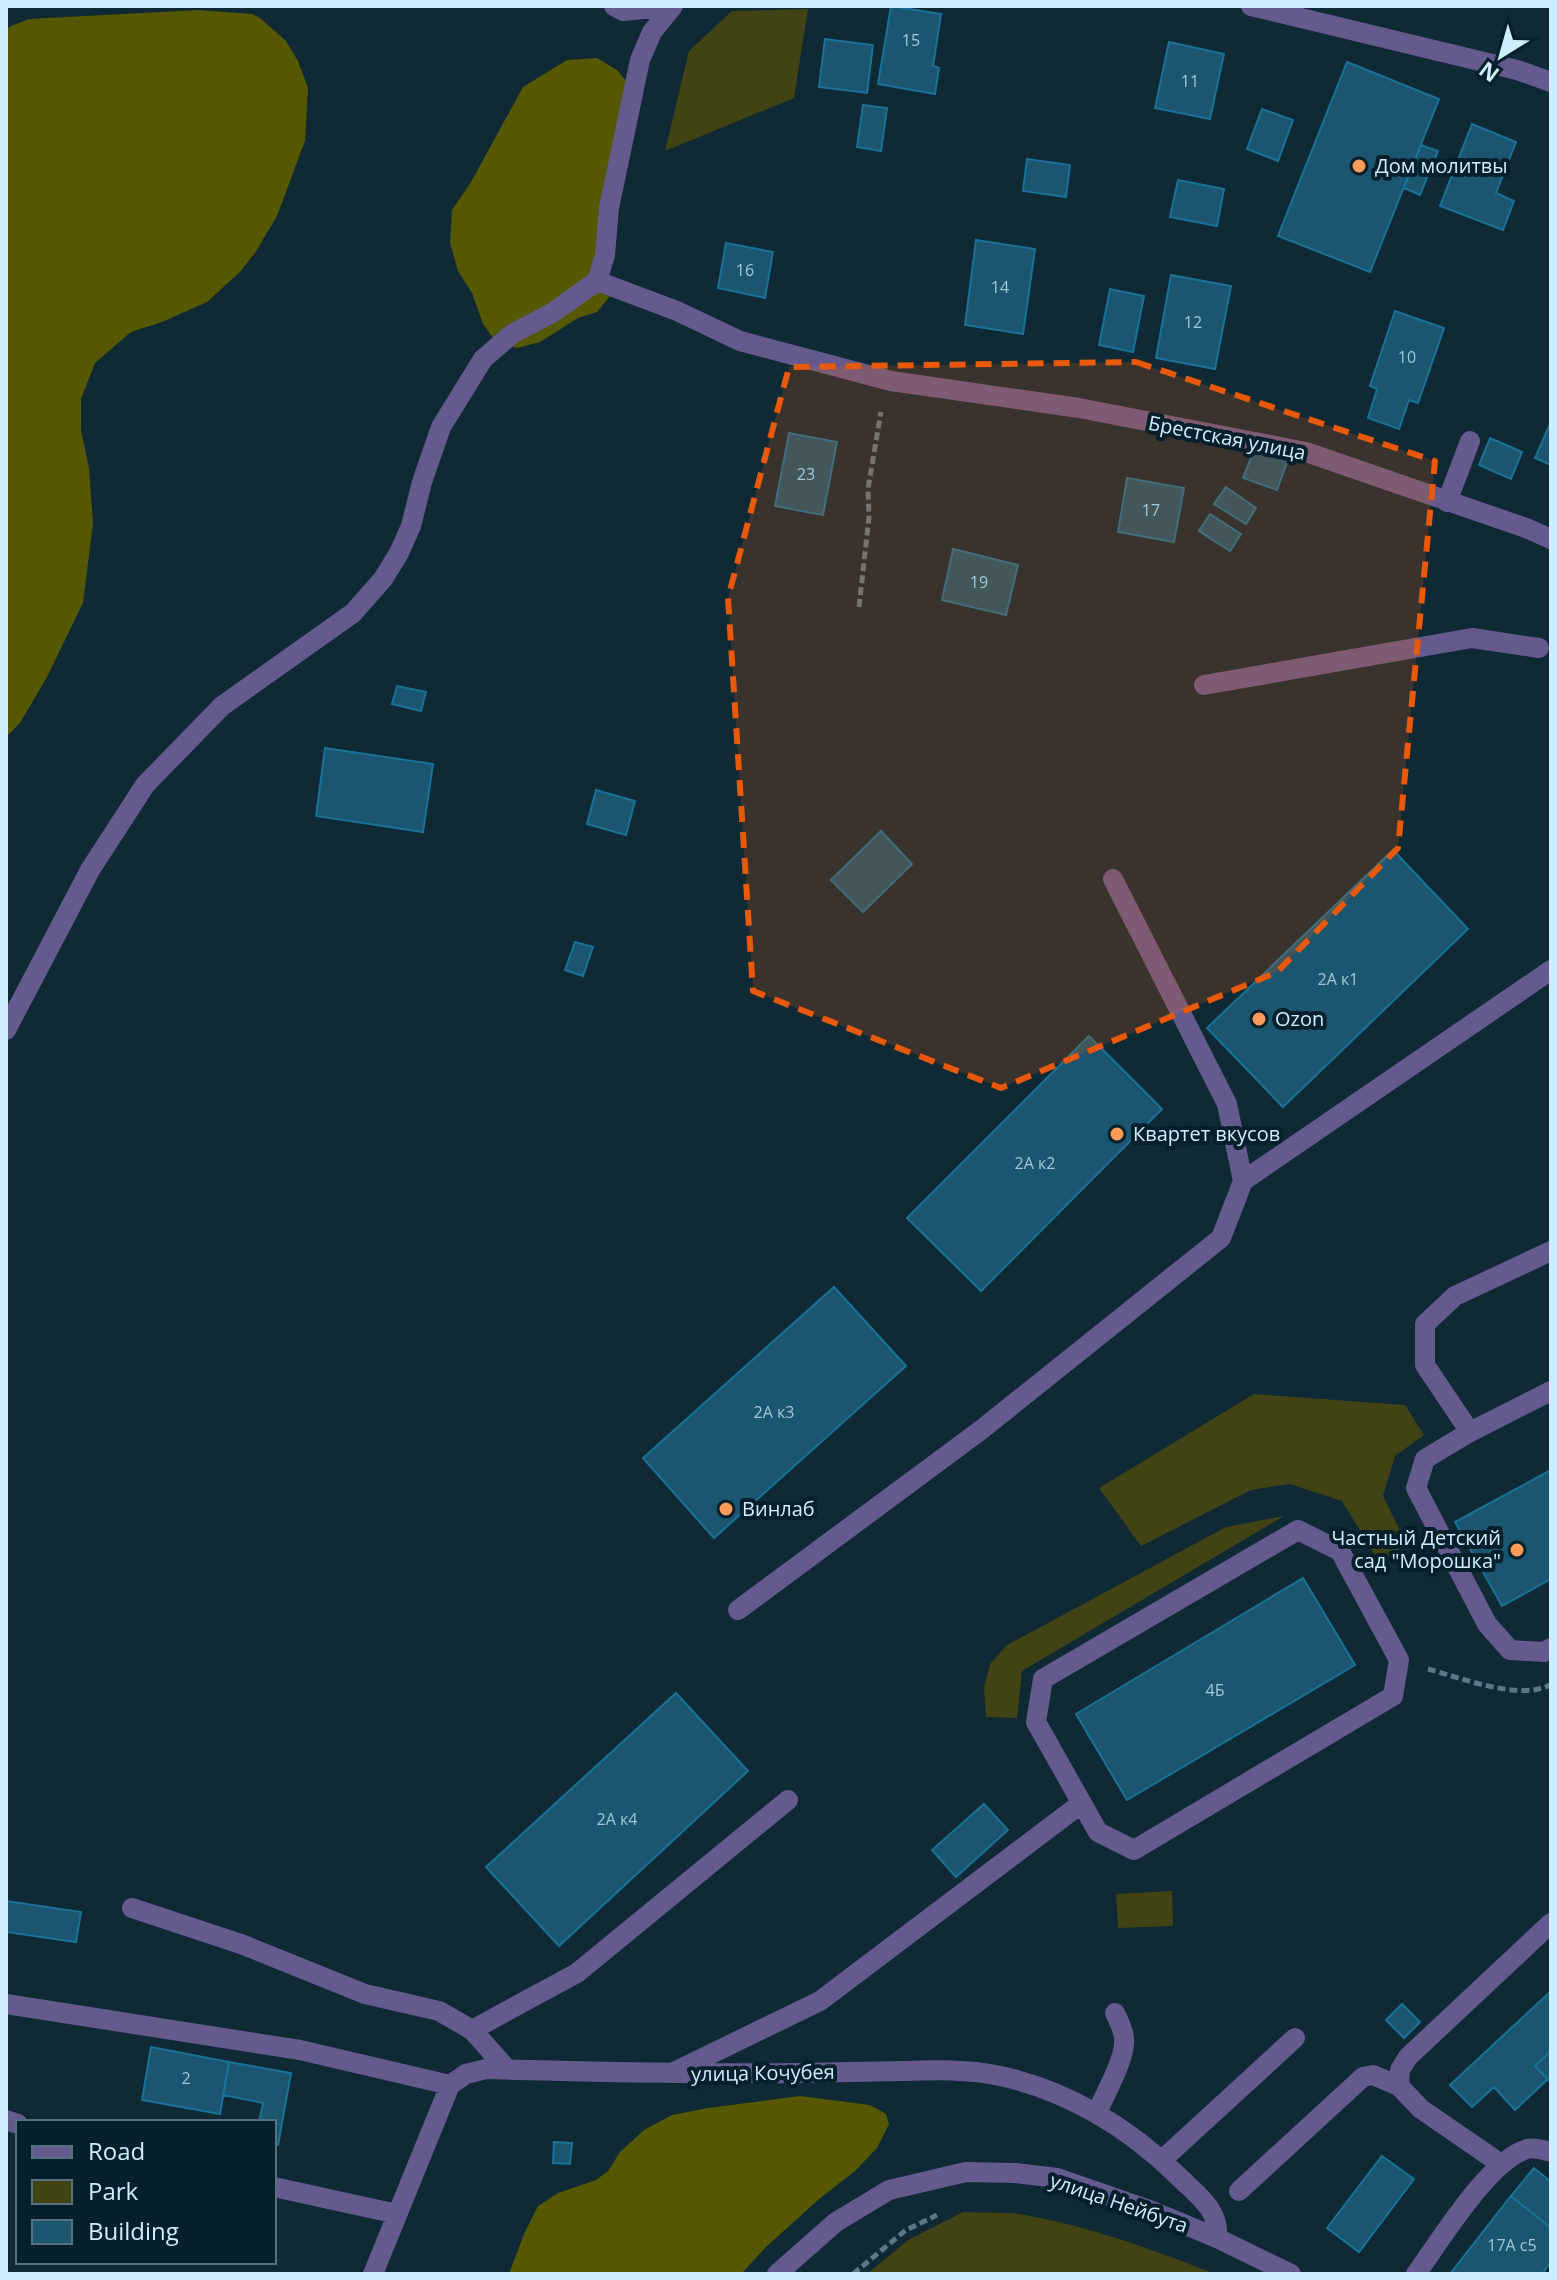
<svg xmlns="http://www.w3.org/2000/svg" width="1557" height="2280" viewBox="0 0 1557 2280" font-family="'Open Sans',sans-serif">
	<rect width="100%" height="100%" fill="#0f2935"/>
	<path fill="#414314" d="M808,9L794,98L665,151L689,51L732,11Z
		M1254,1394L1405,1405L1424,1435L1395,1456L1383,1496L1407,1545L1379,1562L1342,1501L1290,1484L1251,1490L1141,1546L1099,1488Z
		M1284,1516L1022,1671L1017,1718L986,1717L984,1688L990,1664L1007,1645L1226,1527Z
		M1172,1891L1173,1926L1118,1928L1116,1894Z
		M963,2212C981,2213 1001,2212 1019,2214C1086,2225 1152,2249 1215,2274H867L908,2240Z"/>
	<path fill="#555701" d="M198,10L252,14L260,18L286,41L298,61L308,88L305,141L277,216L255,253L240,272L207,302L162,322L131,332L95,363L81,399V430L89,468L93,523L83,603L47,677L20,723L6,737V30L11,26L29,19Z
		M597,58L617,70L627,82L603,230L610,296L597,312L578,318L540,342L517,348L496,342L483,324L472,293L458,271L450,243L452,210L471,182L523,87L567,60Z
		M800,2096L870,2105L886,2114L889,2124L877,2148L856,2170L818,2200L766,2247L741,2274H509L524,2234L538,2206L558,2193L596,2180L608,2171L620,2152L644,2130L672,2115L708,2108Z"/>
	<path fill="#1b556f" stroke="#197298" stroke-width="2" d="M891,6L941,14L933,66L939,68L935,94L878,84Z
		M825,39L873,45L867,93L819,87Z
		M1169,42L1224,54L1210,119L1155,108Z
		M1347,62L1439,99L1370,272L1278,236Z
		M863,105L887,108L881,151L857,147Z
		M1262,109L1293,120L1278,161L1247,149Z
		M1472,124L1516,142L1496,193L1514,201L1503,230L1440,206Z
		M1421,145L1438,151L1420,195L1404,188Z
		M1027,159L1070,165L1066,197L1023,191Z
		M1178,180L1224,189L1217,226L1170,217Z
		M976,240L1035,249L1023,334L965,325Z
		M726,243L773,252L765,298L718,288Z
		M1171,275L1231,286L1215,369L1156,358Z
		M1110,289L1144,296L1133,352L1099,345Z
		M1395,311L1444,328L1418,403L1409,400L1399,429L1368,418L1377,389L1370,386Z
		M1551,422V465L1535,458Z
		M789,433L837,442L823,515L775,506Z
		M1490,438L1522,452L1511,479L1479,465Z
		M1256,445L1289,457L1277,490L1243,478Z
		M1127,478L1184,488L1174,542L1118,532Z
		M1226,487L1256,508L1246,524L1214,504Z
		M1210,514L1241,534L1230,551L1199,531Z
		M953,549L1018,565L1006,615L942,600Z
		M397,686L426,692L421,711L392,704Z
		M325,748L433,764L423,832L316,816Z
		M596,790L635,801L626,835L587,824Z
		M881,831L912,864L863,912L831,880Z
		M1393,850L1468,929L1283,1107L1207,1028Z
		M575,942L593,947L583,976L565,970Z
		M1089,1036L1162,1109L981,1291L907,1218Z
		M834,1287L906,1366L714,1538L643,1458Z
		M1551,1470V1579L1502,1606L1455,1522Z
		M1303,1578L1355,1665L1127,1800L1076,1714Z
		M676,1693L748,1771L559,1946L486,1867Z
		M984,1804L1008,1830L956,1877L932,1850Z
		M6,1901L81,1912L76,1942L6,1932Z
		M1551,1991V2051L1535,2066L1548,2079L1515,2110L1494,2087L1472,2107L1450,2085Z
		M1402,2004L1420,2022L1404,2038L1386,2020Z
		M151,2047L229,2062L220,2114L142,2100Z
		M1551,2051V2083L1535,2066Z
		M229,2062L291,2073L278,2145L274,2144V2122H259L263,2103L223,2095Z
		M554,2142L572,2143L570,2164L553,2163Z
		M1382,2156L1414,2179L1359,2252L1327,2228Z
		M1534,2168L1551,2182V2228L1511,2196Z
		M1511,2196L1551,2228V2262L1542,2274H1450Z"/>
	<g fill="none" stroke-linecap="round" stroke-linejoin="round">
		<path stroke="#5c7886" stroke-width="5" stroke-dasharray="8 4" stroke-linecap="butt" d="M859,607L869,517L868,489L881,412
			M1428,1669C1461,1678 1520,1701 1550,1685
			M853,2274L906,2230L937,2215"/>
		<path stroke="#645a8e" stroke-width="20" d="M614,6L623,11L673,6
			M673,6L652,32L640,60L609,208L605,255L597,281L677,311L740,341L891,381L1079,408L1306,452L1526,528L1551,539
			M1251,6L1517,70L1551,82
			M1447,502L1470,441
			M1204,685L1472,638L1539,648
			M6,1030L90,870L145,785L222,706L353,613L383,579L399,553L411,526L422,482L441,427L483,359L512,334L552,313L597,281
			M1243,1181L1551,970
			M1551,1391L1470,1432L1425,1459L1416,1488L1487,1624L1510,1650L1544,1652L1551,1648
			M1470,1432L1425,1365V1324L1455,1296L1551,1251
			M1298,1530L1340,1551L1399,1660L1393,1696L1134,1850L1098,1832L1036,1722L1043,1679Z
			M738,1610L981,1430L1221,1238L1243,1181L1227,1104L1113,879
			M132,1908L241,1944L365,1994L439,2011L472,2030L507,2069
			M6,2004L300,2050L450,2085
			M472,2030L577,1973L788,1800
			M676,2071L820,2001L1082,1803
			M1097,2113C1105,2093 1126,2059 1124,2038C1123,2029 1119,2021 1115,2013
			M6,2120L18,2124
			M1162,2160L1295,2038
			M1501,2164L1421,2109L1399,2086L1400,2070L1408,2057L1551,1923
			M274,2187L397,2214
			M1239,2191L1363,2077L1373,2075L1399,2086
			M373,2274L450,2085L466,2074L486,2069C589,2072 692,2074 795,2073C831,2072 867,2072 904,2071C935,2070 969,2069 1000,2076C1067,2090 1129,2128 1177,2175C1196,2194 1220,2209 1217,2238
			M777,2274L836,2222L889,2190L966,2172L1015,2173L1057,2178L1152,2211L1217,2238L1291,2274
			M1416,2274C1440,2241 1489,2160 1527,2149C1533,2147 1544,2150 1551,2152"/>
	</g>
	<path fill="#e8590c" fill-opacity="0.2" stroke="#e8590c" stroke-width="6" stroke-dasharray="16 10" stroke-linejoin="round" d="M1136,362L1435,461L1398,848L1277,972L1001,1088L753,991L728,598L789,367Z"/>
	<g fill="#ff9b5a" stroke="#051f2b" stroke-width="3">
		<circle cx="1359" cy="166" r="8"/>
		<circle cx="1259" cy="1019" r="8"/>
		<circle cx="1117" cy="1134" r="8"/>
		<circle cx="726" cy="1509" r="8"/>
		<circle cx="1517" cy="1550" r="8"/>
	</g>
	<g text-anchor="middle" stroke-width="8" stroke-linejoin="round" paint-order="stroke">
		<g font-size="16" fill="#a1c7da">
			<text x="911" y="46">15</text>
			<text x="1190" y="87">11</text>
			<text x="745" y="276">16</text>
			<text x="1000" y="293">14</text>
			<text x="1193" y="328">12</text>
			<text x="1407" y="363">10</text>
			<text x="806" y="480">23</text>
			<text x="1151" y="516">17</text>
			<text x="979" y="588">19</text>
			<text x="1338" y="985">2А к1</text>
			<text x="1035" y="1169">2А к2</text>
			<text x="774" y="1418">2А к3</text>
			<text x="1215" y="1696">4Б</text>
			<text x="617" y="1825">2А к4</text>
			<text x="186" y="2084">2</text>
			<text x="1512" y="2251">17А с5</text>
		</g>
		<g font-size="20" fill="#ceedfe" stroke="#051f2b" text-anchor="start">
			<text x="1375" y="173">Дом молитвы</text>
			<text x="1275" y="1026">Ozon</text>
			<text x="1133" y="1141">Квартет вкусов</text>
			<text x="742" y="1516">Винлаб</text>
			<text x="1501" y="1545" text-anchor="end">Частный Детский<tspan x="1501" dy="23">сад "Морошка"</tspan></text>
		</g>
		<g font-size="20" fill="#ceedfe" stroke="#051f2b">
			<text transform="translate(1227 438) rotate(11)" y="7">Брестская улица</text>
			<text transform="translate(763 2073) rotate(-1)" y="7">улица Кочубея</text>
			<text transform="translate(1119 2203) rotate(19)" y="7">улица Нейбута</text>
		</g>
	</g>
	<rect width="1557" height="2280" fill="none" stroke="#ceedfe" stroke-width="16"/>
	<rect x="16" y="2120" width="260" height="144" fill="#051f2b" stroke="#55717f" stroke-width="2"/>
	<rect x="32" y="2146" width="40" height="12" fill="#645a8e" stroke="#55717f" stroke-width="2"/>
	<text x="88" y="2160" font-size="24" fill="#ceedfe">Road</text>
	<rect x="32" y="2180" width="40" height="24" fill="#414314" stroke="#55717f" stroke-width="2"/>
	<text x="88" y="2200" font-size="24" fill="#ceedfe">Park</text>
	<rect x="32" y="2220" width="40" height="24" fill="#1b556f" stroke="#55717f" stroke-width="2"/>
	<text x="88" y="2240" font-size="24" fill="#ceedfe">Building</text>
	<g transform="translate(1501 56) rotate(217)" stroke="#051f2b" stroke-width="6" paint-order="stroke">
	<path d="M0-6L14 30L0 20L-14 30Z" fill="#ceedfe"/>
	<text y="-12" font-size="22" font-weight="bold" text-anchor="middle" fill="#ceedfe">N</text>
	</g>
</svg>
